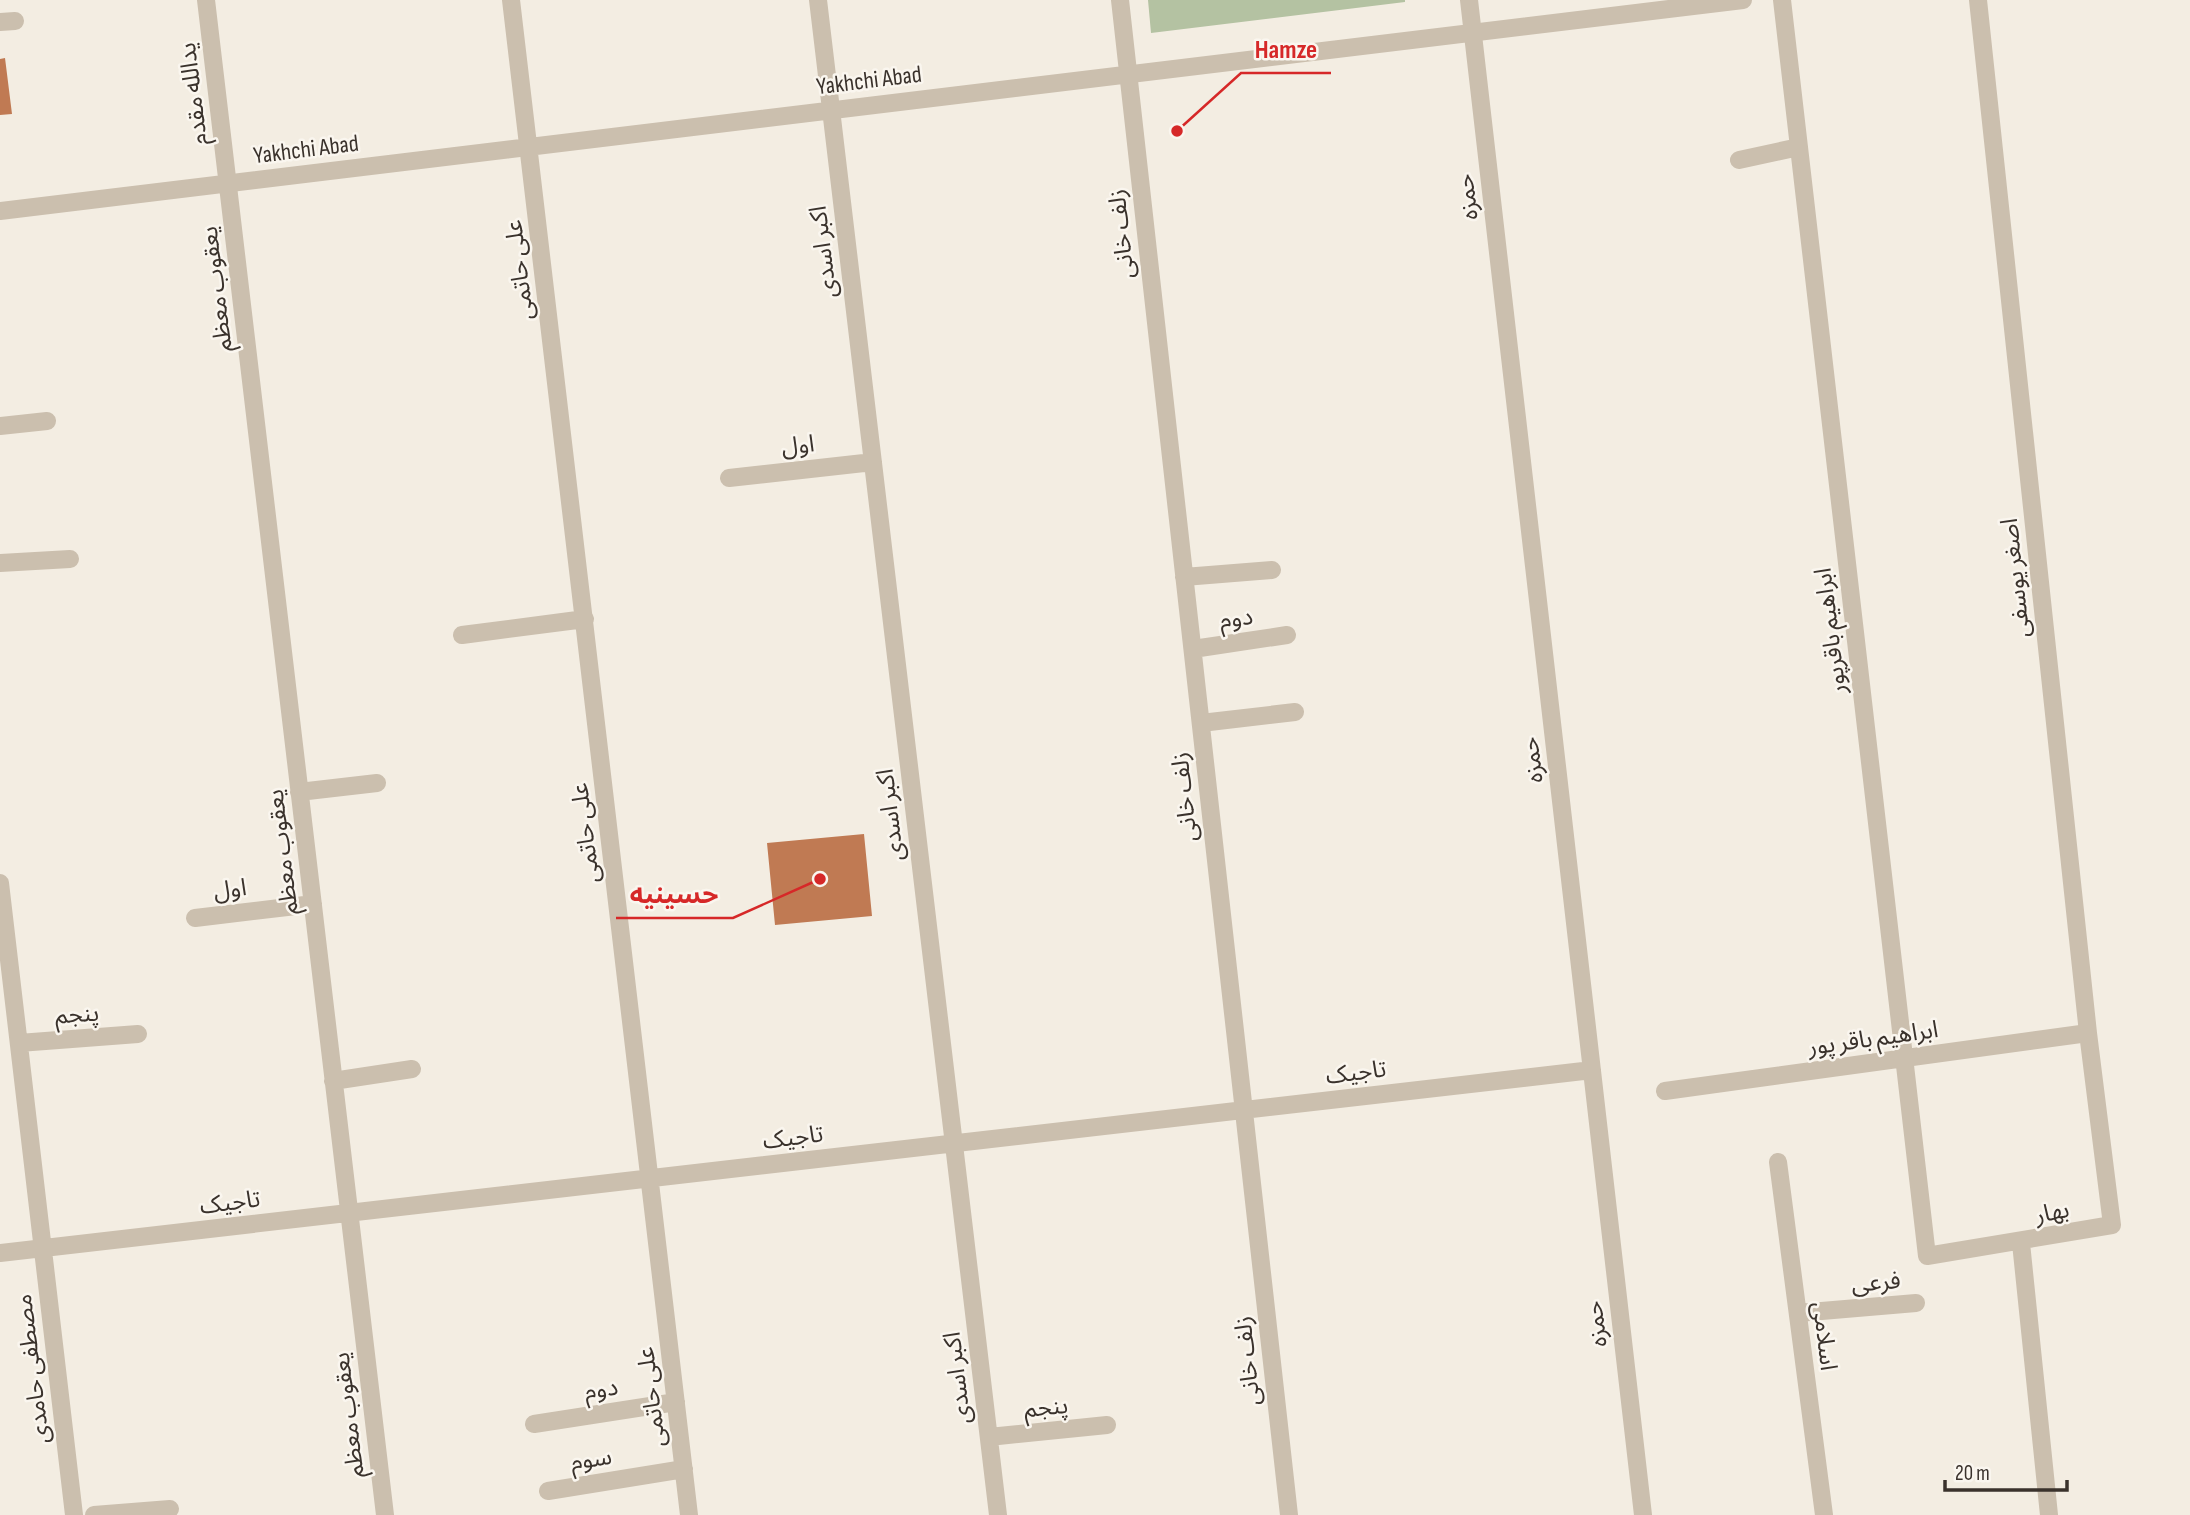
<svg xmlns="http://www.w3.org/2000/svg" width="2190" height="1515" viewBox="0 0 2190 1515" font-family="'Sofia Sans Condensed','Noto Sans Arabic',sans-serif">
	<rect width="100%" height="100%" fill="#f3ede2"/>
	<path fill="#b4c2a2" d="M1148,0H1405V2L1151,33Z"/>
	<path fill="#c07a53" d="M5,58L12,114L0,115V59Z
		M864,834L872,916L775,925L767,843Z"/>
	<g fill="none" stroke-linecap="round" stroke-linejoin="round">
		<path stroke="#cbbfae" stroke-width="18" d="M206,0L385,1515
			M511,0L689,1515
			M818,0L998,1515
			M1120,0L1289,1515
			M1469,0L1643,1515
			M1782,0L1927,1256L2112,1225L2088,1033L1978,0
			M0,22L15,21
			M1739,160L1799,147
			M0,211L1743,0
			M0,426L47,421
			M729,478L873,462
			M0,563L70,559
			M1184,577L1272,570
			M462,635L585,619
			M1193,649L1287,635
			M1201,723L1295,712
			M299,792L377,783
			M0,883L74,1515
			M195,918L313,904
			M19,1043L138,1034
			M333,1081L412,1069
			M1665,1091L2088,1033
			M1778,1162L1824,1515
			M2021,1243L2049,1515
			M0,1253L1592,1070
			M1798,1313L1916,1303
			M534,1424L676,1402
			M989,1437L1107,1425
			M548,1491L684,1469
			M94,1515L170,1509"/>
	</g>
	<g text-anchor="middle" stroke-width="5" stroke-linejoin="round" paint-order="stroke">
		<g font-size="24" fill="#3a322c" stroke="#faf6ef">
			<text transform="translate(869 80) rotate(-7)" y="8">Yakhchi Abad</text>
			<text transform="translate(193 94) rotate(-97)" y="8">یدالله مقدم</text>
			<text transform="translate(306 149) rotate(-7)" y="8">Yakhchi Abad</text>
			<text transform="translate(1467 197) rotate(-97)" y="8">حمزه</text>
			<text transform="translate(1121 234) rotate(-96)" y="8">زلف خانی</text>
			<text transform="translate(823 252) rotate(-97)" y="8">اکبر اسدی</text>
			<text transform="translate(519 270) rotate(-97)" y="8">علی حاتمی</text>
			<text transform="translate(216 289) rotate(-97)" y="8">یعقوب معظم</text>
			<text transform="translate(798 445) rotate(-6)" y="8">اول</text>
			<text transform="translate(2015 578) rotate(-96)" y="8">اصغر یوسفی</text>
			<text transform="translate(1236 618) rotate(-8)" y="8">دوم</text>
			<text transform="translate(1830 631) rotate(-97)" y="8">ابراهیم باقرپور</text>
			<text transform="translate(1532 760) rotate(-97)" y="8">حمزه</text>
			<text transform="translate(1184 797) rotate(-96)" y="8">زلف خانی</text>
			<text transform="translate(890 815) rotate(-97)" y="8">اکبر اسدی</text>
			<text transform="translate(585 833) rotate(-97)" y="8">علی حاتمی</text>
			<text transform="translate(282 852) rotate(-97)" y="8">یعقوب معظم</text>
			<text transform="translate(230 889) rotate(-7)" y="8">اول</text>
			<text transform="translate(77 1014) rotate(-4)" y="8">پنجم</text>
			<text transform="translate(1873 1038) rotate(-8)" y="8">ابراهیم باقر پور</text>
			<text transform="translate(1356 1072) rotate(-7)" y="8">تاجیک</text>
			<text transform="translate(793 1137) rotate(-7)" y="8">تاجیک</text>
			<text transform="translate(230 1202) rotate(-7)" y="8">تاجیک</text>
			<text transform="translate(2052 1212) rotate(-11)" y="8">بهار</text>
			<text transform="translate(1876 1282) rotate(-5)" y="8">فرعی</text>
			<text transform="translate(1596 1324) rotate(-97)" y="8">حمزه</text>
			<text transform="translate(1825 1336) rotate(83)" y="8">اسلامی</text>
			<text transform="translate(1247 1361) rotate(-96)" y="8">زلف خانی</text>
			<text transform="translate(32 1369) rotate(-97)" y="8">مصطفی حامدی</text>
			<text transform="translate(957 1378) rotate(-97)" y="8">اکبر اسدی</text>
			<text transform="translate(601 1389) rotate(-9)" y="8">دوم</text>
			<text transform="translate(651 1397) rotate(-97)" y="8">علی حاتمی</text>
			<text transform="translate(1046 1407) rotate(-6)" y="8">پنجم</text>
			<text transform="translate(348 1415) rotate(-97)" y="8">یعقوب معظم</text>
			<text transform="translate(591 1459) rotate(-9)" y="8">سوم</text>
		</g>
	</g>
	<path fill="none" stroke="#d62828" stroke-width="2.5" d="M1177 131L1241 73H1331M820 879L733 918H616"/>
	<g fill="#d62828" stroke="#faf6ef" stroke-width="2.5">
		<circle cx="1177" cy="131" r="7"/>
		<circle cx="820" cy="879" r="7"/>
	</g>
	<g font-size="26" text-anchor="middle" font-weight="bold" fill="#d62828" stroke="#faf6ef" stroke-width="5" stroke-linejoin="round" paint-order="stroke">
		<text x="1286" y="58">Hamze</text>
		<text x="674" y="903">حسینیه</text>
	</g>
	<path d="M1945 1480v10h122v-10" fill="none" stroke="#3a322c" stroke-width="3.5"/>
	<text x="1955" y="1480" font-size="21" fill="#3a322c" stroke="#faf6ef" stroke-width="5" paint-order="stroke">20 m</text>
</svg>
